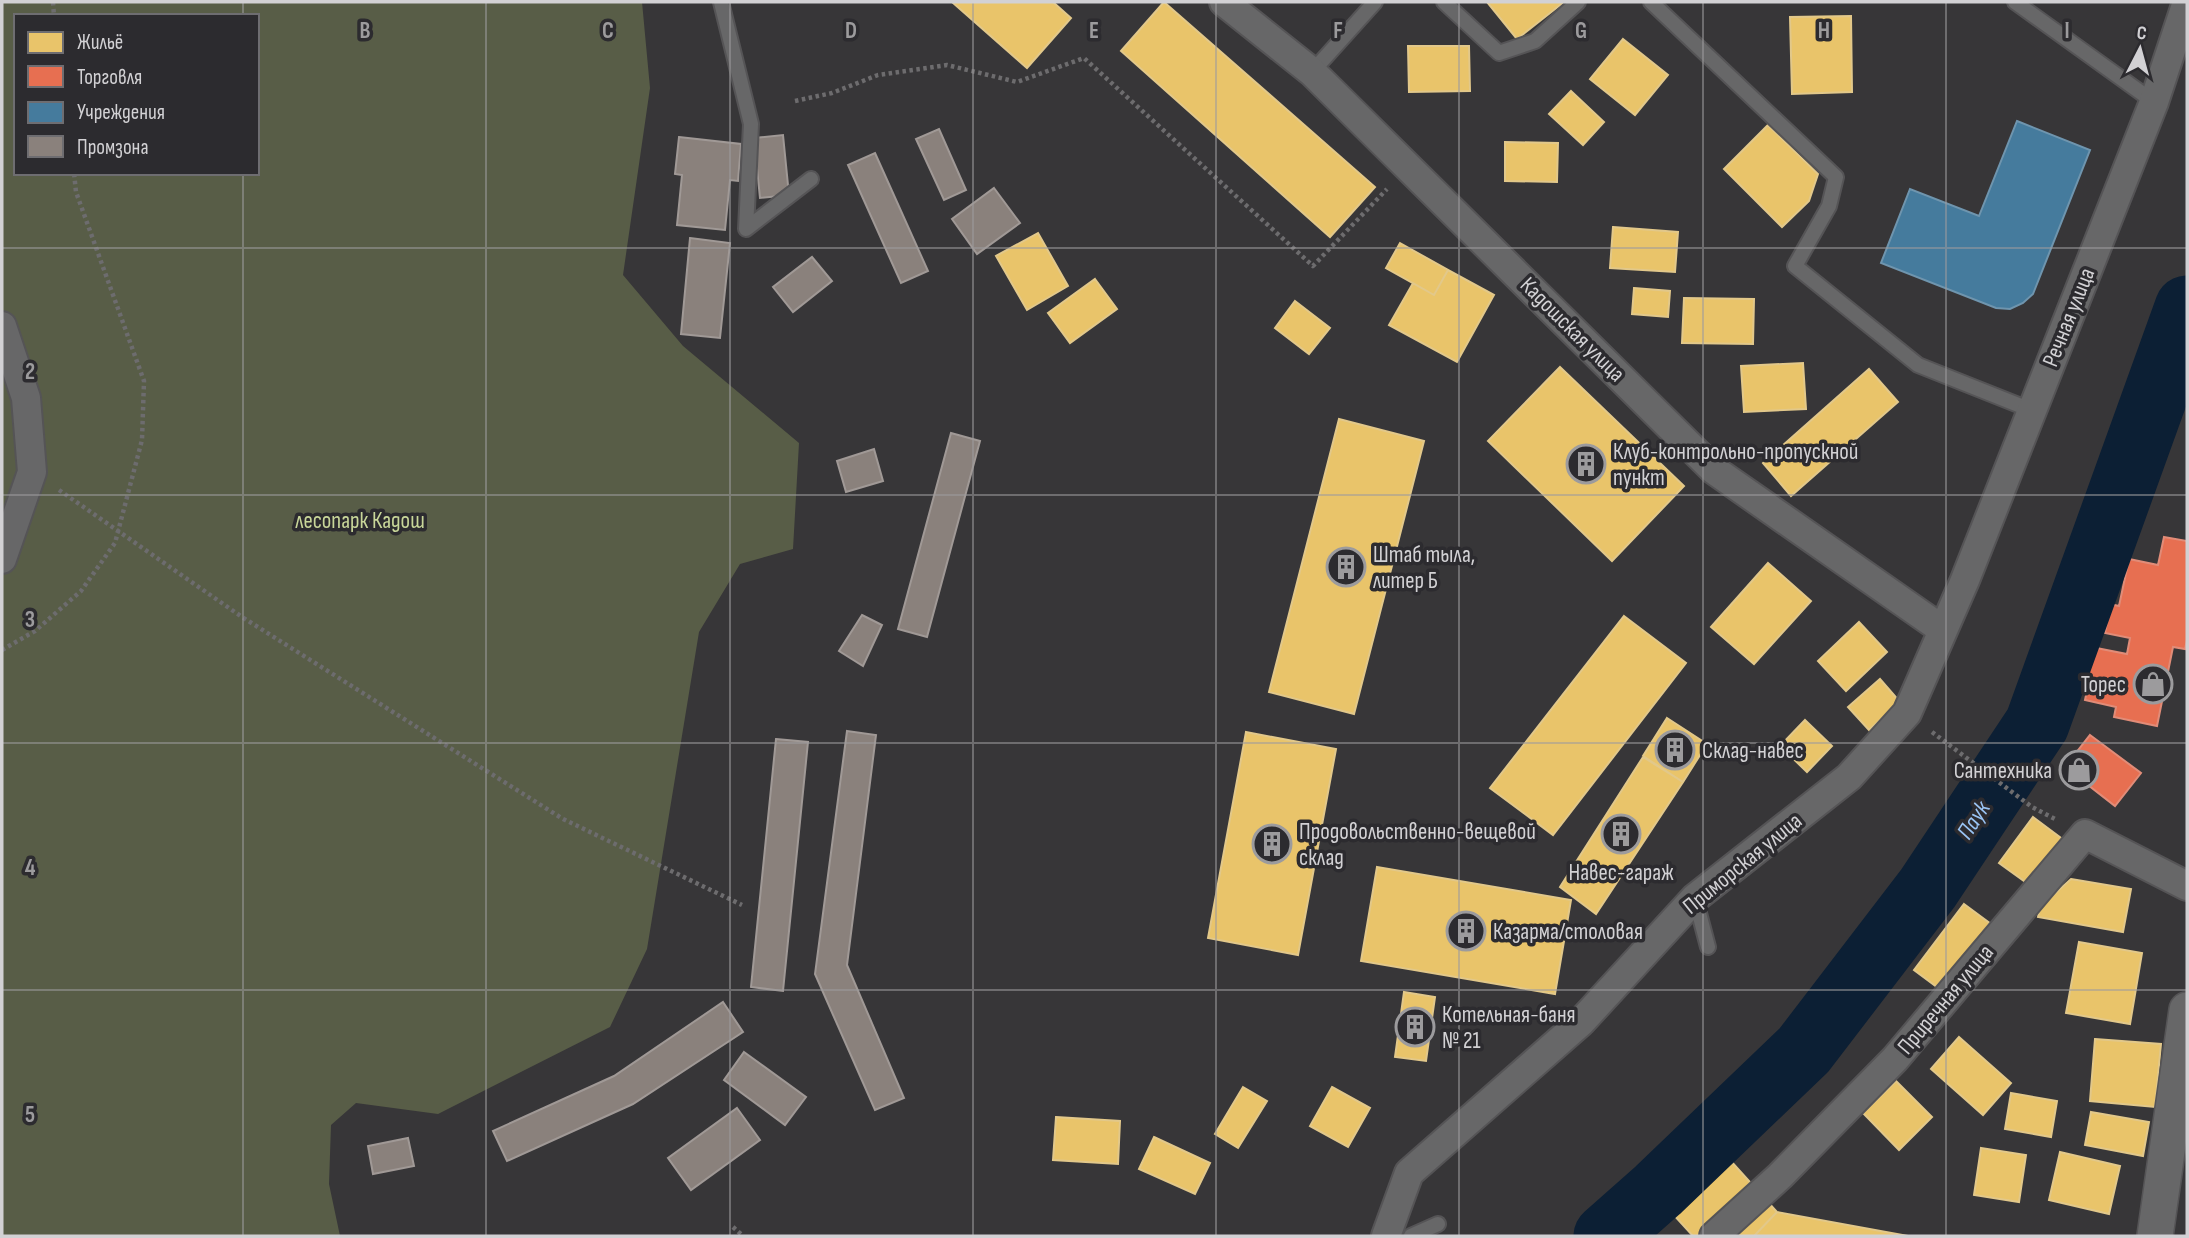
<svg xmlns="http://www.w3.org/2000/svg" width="2189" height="1238" viewBox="0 0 2189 1238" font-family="'Sofia Sans Condensed',sans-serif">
	<rect width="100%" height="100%" fill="#373638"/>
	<path fill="#585d47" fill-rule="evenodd" d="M2,2H642L650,88L623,275L683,346L799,443L793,549L740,564L699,632L647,949L610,1027L438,1114L356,1103L331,1125L329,1184L340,1236H2ZM16,16H257V173H16Z"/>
	<path fill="#e9c46a" stroke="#e2c88a" stroke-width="2" d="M952,2H1053L1071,18L1027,68Z
		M1164,2L1375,187L1330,237L1121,51Z
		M1487,2H1564L1517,39Z
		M1851,16L1852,92L1792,94L1790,17Z
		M1623,39L1668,75L1635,115L1590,79Z
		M1408,46H1469L1470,91L1409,92Z
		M1571,91L1604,122L1583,145L1549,114Z
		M1768,125L1818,174L1809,201L1782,227L1724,169Z
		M1505,142L1558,143L1557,182L1505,181Z
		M1613,227L1678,232L1675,272L1610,268Z
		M1038,233L1068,286L1027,310L996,256Z
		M1400,243L1448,270L1434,295L1386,268Z
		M1448,270L1494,295L1457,362L1389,325L1413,283L1434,295Z
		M1095,279L1117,309L1070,343L1048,313Z
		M1634,288L1670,291L1668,317L1632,314Z
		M1684,298L1754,299L1753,344L1682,343Z
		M1295,301L1330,328L1309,354L1275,328Z
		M1803,363L1806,409L1744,412L1741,366Z
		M1560,367L1684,486L1612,561L1488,441Z
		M1869,369L1898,402L1791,496L1763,463Z
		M1339,419L1424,441L1354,714L1269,692Z
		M1768,563L1811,601L1754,664L1711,627Z
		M1624,616L1686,663L1553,835L1490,788Z
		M1859,622L1887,652L1846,691L1818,661Z
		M1880,679L1900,702L1869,730L1848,707Z
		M1667,718L1707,744L1683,782L1643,756Z
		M1805,720L1832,746L1807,772L1780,746Z
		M1246,732L1336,749L1298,955L1208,938Z
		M1643,757L1683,782L1596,914L1560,887Z
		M2033,817L2065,841L2031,886L1999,863Z
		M1377,867L1571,900L1555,994L1361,961Z
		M2071,879L2131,889L2123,932L2038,917L2040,907Z
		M1964,904L1995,927L1945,993L1914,970Z
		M2079,942L2142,953L2130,1024L2066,1013Z
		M1404,992L1435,997L1426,1061L1395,1057Z
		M1959,1037L2011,1083L1983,1115L1931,1069Z
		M2095,1039L2161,1044L2155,1107L2090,1101Z
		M1896,1081L1932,1117L1899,1150L1863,1113Z
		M1243,1087L1267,1101L1238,1148L1215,1134Z
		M1332,1087L1370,1108L1348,1147L1310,1126Z
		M2011,1093L2057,1101L2051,1137L2005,1129Z
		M2091,1112L2149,1122L2143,1156L2085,1145Z
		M1056,1117L1120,1121L1118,1164L1053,1160Z
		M1154,1137L1210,1163L1195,1194L1139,1169Z
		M1981,1148L2026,1155L2019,1202L1974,1195Z
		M1720,1149L1777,1212L1754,1236H1693L1662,1202Z
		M2060,1152L2120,1166L2109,1214L2049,1200Z
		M1777,1212L1908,1236H1754Z"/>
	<path fill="#e76f51" stroke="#e18c78" stroke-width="2" d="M2164,537L2187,541V640L2185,649L2173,647L2157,726L2114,717L2116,707L2085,700L2088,686L2073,683L2081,645L2127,654L2130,638L2105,633L2110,604L2119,606L2129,559L2158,565Z
		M2090,735L2141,773L2115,806L2065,767Z"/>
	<path fill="#457b9d" stroke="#6f95ae" stroke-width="2" d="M2017,121L2090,150L2033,294L2023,303L2010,309L1996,308L1881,263L1910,189L1979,216Z"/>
	<path fill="#8a817c" stroke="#a09996" stroke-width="2" d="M939,129L966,190L944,200L916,139Z
		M783,135L789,195L760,198L754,138Z
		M679,137L741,144L738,181L730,180L725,230L677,225L682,175L675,174Z
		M875,153L928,271L901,283L848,165Z
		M994,188L1020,223L977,254L952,219Z
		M690,238L730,243L720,338L681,334Z
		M812,257L832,281L793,312L773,287Z
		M951,433L980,441L927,637L898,629Z
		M874,449L883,481L846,492L837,461Z
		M862,615L882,625L863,666L839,651Z
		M847,731L876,735L847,965L904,1098L875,1110L815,974Z
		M776,739L808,742L783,991L751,987Z
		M723,1002L743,1032L633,1104L507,1161L493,1131L614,1076Z
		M744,1052L806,1097L785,1125L724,1080Z
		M737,1108L760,1140L691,1190L668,1158Z
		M408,1138L414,1166L373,1174L368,1146Z"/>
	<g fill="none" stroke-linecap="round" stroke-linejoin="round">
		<path stroke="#0c1f34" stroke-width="65" d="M1606,1236L1658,1190L1804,1050L1928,888L2037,724L2187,308"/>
		<defs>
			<path id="service" d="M721,2L751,124L746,229L811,179
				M1444,2L1499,53L1535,41L1578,2
				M1651,2L1836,177L1829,206L1795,266L1918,365L2031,410
				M2015,2L2154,102
				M1312,72L1375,2
				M1695,898L1708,947
				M1411,1236L1438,1224"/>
			<path id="minor" d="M1224,2L1312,72L1714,470L1943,630
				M2,326L26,398L32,472L2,559
				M1386,1236L1409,1173L1581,1022L1695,898L1849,777L1907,713L1965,580L2154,102L2187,2
				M1714,1236L1780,1176L1895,1059L2085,834L2187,886"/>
			<path id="tertiary" d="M2155,1236L2187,1010"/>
		</defs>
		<use href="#service" stroke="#555456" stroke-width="18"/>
		<use href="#minor" stroke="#555456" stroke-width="32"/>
		<use href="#tertiary" stroke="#555456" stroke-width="38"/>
		<path stroke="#6d6c6e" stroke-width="4.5" stroke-dasharray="3.5 3.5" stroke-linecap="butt" d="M53,2L54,16
			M795,101L832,93L878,75L947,65L1017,82L1084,58L1313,266L1387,189
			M59,490L242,617L563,819L742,905
			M2,650L35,631L81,591L115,543L142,440L144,381L76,192L74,173
			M1932,732L2032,807L2057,820
			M733,1227L743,1236"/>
		<use href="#service" stroke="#676768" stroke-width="14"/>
		<use href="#minor" stroke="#676768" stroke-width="28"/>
		<use href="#tertiary" stroke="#676768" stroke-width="35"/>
	</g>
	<path fill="none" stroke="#9c9b9d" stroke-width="2" stroke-opacity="0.55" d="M243,2V16M486,2V1236M730,2V1236M973,2V1236M1216,2V1236M1459,2V1236M1703,2V1236M1946,2V1236M243,173V1236M2,248H2187M2,495H2187M2,743H2187M2,990H2187"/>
	<defs>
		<symbol id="building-ring" viewBox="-11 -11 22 22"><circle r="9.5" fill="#2c2b2f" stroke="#9c9b9d" stroke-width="1.5"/><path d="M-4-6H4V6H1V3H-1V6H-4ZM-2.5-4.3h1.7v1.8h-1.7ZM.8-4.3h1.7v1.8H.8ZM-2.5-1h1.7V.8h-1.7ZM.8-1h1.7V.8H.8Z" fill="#9c9b9d"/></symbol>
		<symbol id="shop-ring" viewBox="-11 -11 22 22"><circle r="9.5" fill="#2c2b2f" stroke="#9c9b9d" stroke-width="1.5"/><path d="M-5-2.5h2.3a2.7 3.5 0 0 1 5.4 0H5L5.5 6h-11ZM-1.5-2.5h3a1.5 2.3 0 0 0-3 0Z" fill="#9c9b9d"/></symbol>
	</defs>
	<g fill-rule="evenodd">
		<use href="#building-ring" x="1564" y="442" width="44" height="44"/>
		<use href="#building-ring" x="1324" y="545" width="44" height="44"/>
		<use href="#shop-ring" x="2131" y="662" width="44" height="44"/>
		<use href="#building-ring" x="1653" y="728" width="44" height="44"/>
		<use href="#shop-ring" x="2057" y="748" width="44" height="44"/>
		<use href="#building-ring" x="1599" y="812" width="44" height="44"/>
		<use href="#building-ring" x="1250" y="822" width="44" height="44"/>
		<use href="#building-ring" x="1444" y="909" width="44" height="44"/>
		<use href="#building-ring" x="1393" y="1005" width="44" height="44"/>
	</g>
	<g text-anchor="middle" stroke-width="7" stroke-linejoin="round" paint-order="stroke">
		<g font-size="23" fill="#d2d1d4" stroke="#2c2b2f">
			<text transform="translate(2068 317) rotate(-68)" y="8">Речная улица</text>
			<text transform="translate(1573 329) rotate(45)" y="8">Кадошская улица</text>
			<text transform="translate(1742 863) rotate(-39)" y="8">Приморская улица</text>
			<text transform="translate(1945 999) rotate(-50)" y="8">Приречная улица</text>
		</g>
		<g font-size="23" fill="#d2d1d4" stroke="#2c2b2f" text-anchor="start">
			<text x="1613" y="459">Клуб-контрольно-пропускной<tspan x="1613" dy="26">пункт</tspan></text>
			<text x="1373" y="562">Штаб тыла,<tspan x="1373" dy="26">литер Б</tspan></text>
			<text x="2126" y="692" text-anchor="end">Торес</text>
			<text x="1702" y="758">Склад-навес</text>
			<text x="2052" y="778" text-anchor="end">Сантехника</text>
			<text x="1299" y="839">Продовольственно-вещевой<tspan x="1299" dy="26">склад</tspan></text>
			<text x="1621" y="880" text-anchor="middle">Навес-гараж</text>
			<text x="1493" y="939">Казарма/столовая</text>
			<text x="1442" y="1022">Котельная-баня<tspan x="1442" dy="26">№ 21</tspan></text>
		</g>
		<g font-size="23" fill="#c8d699" stroke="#2c2b2f">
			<text x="360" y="528">лесопарк Кадош</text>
		</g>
		<g font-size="24" font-style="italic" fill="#9ac4f4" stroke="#2c2b2f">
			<text transform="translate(1973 820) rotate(-57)" y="8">Паук</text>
		</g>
	</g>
	<g font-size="23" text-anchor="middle" font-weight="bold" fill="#9c9b9d" stroke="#2c2b2f" stroke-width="7" stroke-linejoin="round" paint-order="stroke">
		<text x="365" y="38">B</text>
		<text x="608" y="38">C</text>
		<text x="851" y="38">D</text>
		<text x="1094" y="38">E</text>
		<text x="1338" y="38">F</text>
		<text x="1581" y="38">G</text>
		<text x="1824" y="38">H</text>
		<text x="2067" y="38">I</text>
		<text x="30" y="379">2</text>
		<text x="30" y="627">3</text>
		<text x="30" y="875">4</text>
		<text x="30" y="1122">5</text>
	</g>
	<rect width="2189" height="1238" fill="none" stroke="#d2d1d4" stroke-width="7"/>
	<rect x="14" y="14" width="245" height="161" fill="#2c2b2f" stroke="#6e6d71" stroke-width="2"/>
	<rect x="28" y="32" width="35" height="21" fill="#e9c46a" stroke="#6e6d71" stroke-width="2"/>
	<text x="77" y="49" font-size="21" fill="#d2d1d4">Жильё</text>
	<rect x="28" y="66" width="35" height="21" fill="#e76f51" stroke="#6e6d71" stroke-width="2"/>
	<text x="77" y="84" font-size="21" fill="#d2d1d4">Торговля</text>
	<rect x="28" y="102" width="35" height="21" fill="#457b9d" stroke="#6e6d71" stroke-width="2"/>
	<text x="77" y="119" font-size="21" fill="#d2d1d4">Учреждения</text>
	<rect x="28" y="136" width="35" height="21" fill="#8a817c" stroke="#6e6d71" stroke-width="2"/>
	<text x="77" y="154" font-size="21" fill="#d2d1d4">Промзона</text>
	<g transform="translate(2140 49) rotate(6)" stroke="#2c2b2f" stroke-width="5" paint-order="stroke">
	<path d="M0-5L12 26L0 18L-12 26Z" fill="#d2d1d4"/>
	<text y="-10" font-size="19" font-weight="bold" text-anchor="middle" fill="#d2d1d4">С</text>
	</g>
</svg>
